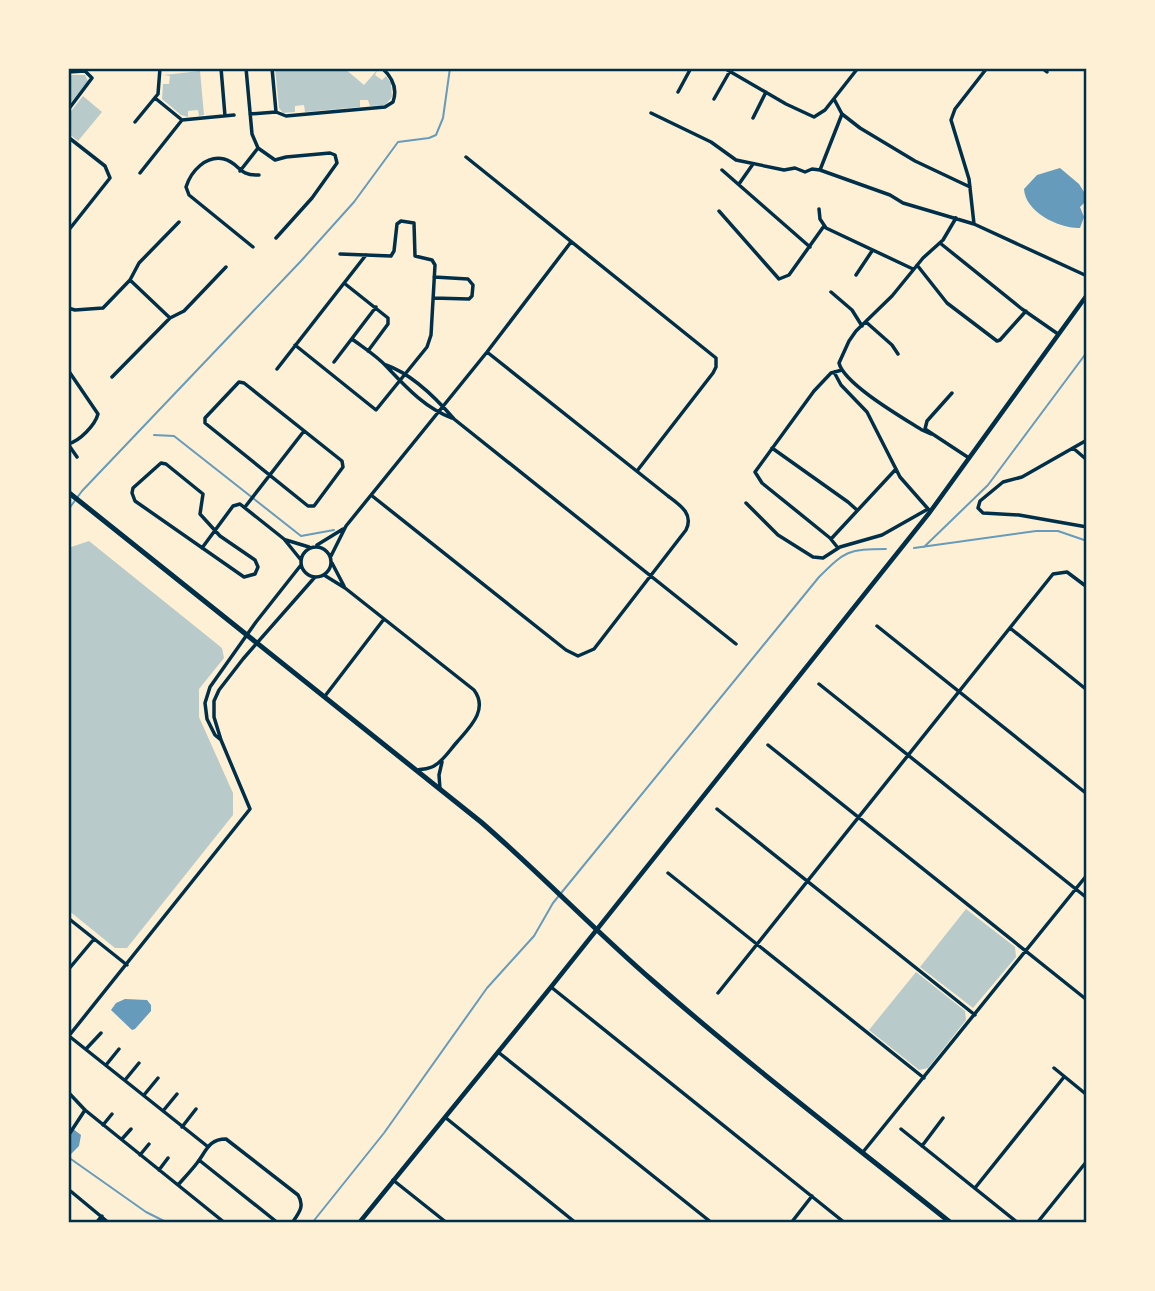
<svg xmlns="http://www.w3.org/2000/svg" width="1155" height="1291" viewBox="0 0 1155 1291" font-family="'IBM Plex Sans',sans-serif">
	<rect width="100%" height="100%" fill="#fdf0d5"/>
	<path fill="#b9caca" d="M275,68H344L364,85L378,69L375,75L382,80L386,76L391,83L392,97L385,105L370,106L368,100H360V107L305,112L304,105L295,106V112L283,113L279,108Z
		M200,71L204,115L199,116L198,110L188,111V117L181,115L162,99L163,84H169L170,76L164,75Z
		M68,75H85L88,81L68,106Z
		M83,96L102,112L78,141L68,133V115Z
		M89,541L222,648L224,658L199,689V717L233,793V815L127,948H115L68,910V548Z
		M966,909L1015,947L1016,957L973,1008L920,967Z
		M916,972L965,1011L966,1020L928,1068L919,1070L869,1030Z"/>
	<path fill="#669bbc" d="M1060,168L1079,184L1086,195V201L1080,207L1084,217L1080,228C1060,229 1025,212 1024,189L1037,175Z
		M125,999L147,1000L151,1005V1011L135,1029L132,1030L111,1010L116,1003Z
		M68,1125L81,1135L79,1146L68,1157Z"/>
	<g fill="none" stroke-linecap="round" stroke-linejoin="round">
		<path stroke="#669bbc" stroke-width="2" d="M154,435L174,436L301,536L334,530
			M68,510L82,491L301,261L354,202L398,142L429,138L436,135L443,118L450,68
			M924,547L988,485L1087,352
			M914,548L1036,531H1058L1087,541
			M68,1157L146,1212L168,1223
			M312,1223L384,1133L487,988L534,936L553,903L819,577C845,551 848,549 886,549"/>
		<path stroke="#003049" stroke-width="3.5" d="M221,68L225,116
			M246,68L252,134L258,148
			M272,68L276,112
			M627,68H632
			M724,68L786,104L814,117L825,110L858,68
			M1042,68L1047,72
			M68,72L85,71L92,78L68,110
			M678,92L691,68
			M155,98L182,120
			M714,99L730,71
			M834,99L842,114L860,128L915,161L970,187
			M651,113L711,142L736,160L784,170L795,168L805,172L812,169L820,170L890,195L903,203L974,224L1087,276
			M250,114L276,112L286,116L385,107L393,102C398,88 392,77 382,68
			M753,118L766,92
			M135,122L158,94L160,68
			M68,137L105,166L110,178L68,231
			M258,148L275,160L286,157L330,153L335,155L337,163L312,198L276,238
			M466,157L716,358V367L713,373L637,471
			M722,170L810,247
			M820,170L842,114
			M240,171L258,148
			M140,173L182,120L234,115
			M739,184L753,164
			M819,209L820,219L826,228L913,269
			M719,211L779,279L789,275L824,226
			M974,224L969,179L951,120L955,109L987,68
			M940,243L1022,309L1058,334
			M253,247L189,195L186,187C191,171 206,155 224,159C240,163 237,176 259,175
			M917,265L947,303L997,341L1000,340L1026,311
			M856,275L872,251
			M130,280L170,318
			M344,283L388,318V324L368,351
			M831,292L852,310L862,326
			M433,298L469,299L472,296L473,285L468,279L434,277
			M68,308L75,310L103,308L130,280L139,263L179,222
			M866,322L892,345L898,354
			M352,339C364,348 377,356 387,367C406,387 425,408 452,418
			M295,345L376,410L427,347L431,335L435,265L432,260L415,256L414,223L401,221L397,224L394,251L391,256L340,254
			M334,362L376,307
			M386,365C412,374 436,398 454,419L736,644
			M277,369L366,255
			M68,370L98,414C95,425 80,441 68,444
			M834,372L841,385L867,412L900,477L929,510
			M112,377L170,318L184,311L226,267
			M239,382L244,383L342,461L343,467L314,506H308L205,423V418Z
			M952,393L927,421L925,429L969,458
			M931,434L922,430C903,418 844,384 839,363L849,341L856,331L892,296L923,258L943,240L956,218
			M1087,440L1022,477L1003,482L980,501L978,508L983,513L1019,515L1087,527
			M68,444L77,457
			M772,448L848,502L857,510
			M1073,448L1087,460
			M161,463L166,464L203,494L200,514L220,536L255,560L258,567L255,574L244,577L135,501L132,493L133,488Z
			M371,495L566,650L578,656L594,649L686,530C694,514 680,505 668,496L487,352
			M746,503L778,535L813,557L823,558L840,547L882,535L928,509
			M245,507L304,431
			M831,539L896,469
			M286,540L309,547
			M317,545L343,529
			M301 562a15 15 0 1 1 30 0a15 15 0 1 1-30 0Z
			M202,548L233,506L240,504L284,539L301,560
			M838,548L830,538L762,483L755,472L814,391L831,373L842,370
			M331,556L346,526L487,352L571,242
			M332,563L344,586
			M324,575L345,588L474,690C489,710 469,728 457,742C449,751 444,760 434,766C429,769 423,769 418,770
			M877,626L1087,794
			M1010,628L1087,690
			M819,684L1087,898
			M325,696L384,619
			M221,740L215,735L207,719L205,703L210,687L256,622L301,565
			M768,745L1087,1000
			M440,789L439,775L442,762
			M717,809L975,1015
			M668,873L924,1078
			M68,918L127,965
			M68,970L94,939
			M551,987L845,1223
			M718,993L1053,574L1067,572L1087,587
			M69,1036L207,1146
			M68,1037L250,809L221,740L214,717V701L219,690L243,659L315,577
			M86,1049L101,1033
			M498,1052L712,1223
			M106,1065L119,1049
			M1054,1068L1087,1095
			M125,1080L139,1063
			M68,1092L85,1110L225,1223
			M144,1095L158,1078
			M163,1111L177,1094
			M446,1118L576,1223
			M103,1125L112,1114
			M182,1127L196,1109
			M901,1129L1018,1223
			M68,1136L85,1110
			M122,1139L131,1129
			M922,1146L943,1118
			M863,1152L1087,875
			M140,1155L149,1144
			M199,1160L278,1223
			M159,1170L168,1158
			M393,1180L447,1223
			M178,1185C184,1178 191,1171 197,1163C206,1152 208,1139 226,1139L298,1195C305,1206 299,1213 292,1223
			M975,1188L1064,1077
			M68,1189L109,1223
			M96,1223L102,1216
			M791,1223L812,1196
			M1037,1223L1087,1161"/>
		<path stroke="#003049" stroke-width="4.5" d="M359,1223L551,987L930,512L1087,295"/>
		<path stroke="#003049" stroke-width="5" d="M68,492L481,822C540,873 594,930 653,981C749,1065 851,1143 951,1223"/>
	</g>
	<rect width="1155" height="1291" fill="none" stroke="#fdf0d5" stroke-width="140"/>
	<rect x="70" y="70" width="1015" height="1151" fill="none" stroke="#003049" stroke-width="2.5"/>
</svg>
